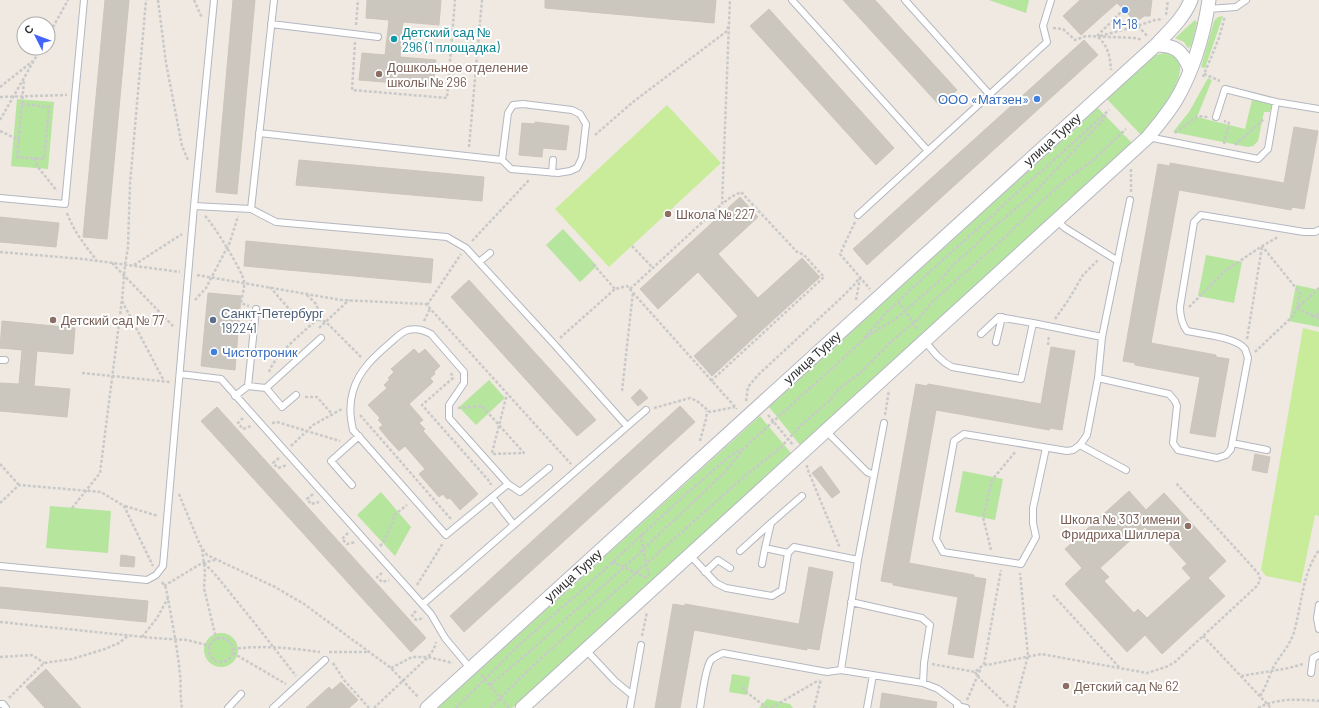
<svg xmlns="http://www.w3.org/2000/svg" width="1319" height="708" viewBox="0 0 1319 708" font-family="Barlow,sans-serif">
	<rect width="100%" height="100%" fill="#efe9e1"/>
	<path fill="#b6e59e" d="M989,0H1029L1026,13Z
		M1223,16L1205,68L1201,67L1214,21L1218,17Z
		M1195,20L1197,23L1191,46L1188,48L1184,42L1175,38Z
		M1164,53C1207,59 1152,121 1141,135L1107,99L1156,55Z
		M1208,78L1212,80L1197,117L1245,129L1252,100L1272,104L1270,112H1264L1258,141L1253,146L1248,147L1173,132L1189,112Z
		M17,99L54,102L48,169L11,166Z
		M1098,108L1132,143L800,445L769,407Z
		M563,229L597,266L580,282L546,245Z
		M1206,255L1242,262L1234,303L1198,296Z
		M1296,285L1319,290V327L1289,321Z
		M489,380L505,398L476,425L459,407Z
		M760,416L791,453L512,708H438Z
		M963,471L1003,479L995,520L955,512Z
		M381,492L411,527L395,556L357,515Z
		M50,506L111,511L108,553L46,548Z
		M204 650a17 17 0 1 1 34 0a17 17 0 1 1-34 0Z
		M732,674L750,677L747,695L729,692Z
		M767,699L790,704L793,708H759Z"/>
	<path fill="#c9ec9a" d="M667,105L721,163L609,267L555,209Z
		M1303,328L1319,332V516L1315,515L1301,583L1266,576L1261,570Z"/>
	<path fill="#cbc7bf" stroke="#cbc5ba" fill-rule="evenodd" d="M105,0H129L107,239L83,237Z
		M233,0H255L237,194L216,192Z
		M367,0H441L439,25L403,22L400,57L436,60L433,86L359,80L362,53L385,55L389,20L366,18Z
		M545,0H716L714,23L545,8Z
		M843,0H875L957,90L940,106Z
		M1080,0H1152L1150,16H1144L1136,22L1117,3L1081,35L1063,16Z
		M769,9L894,148L876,165L750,26Z
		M1084,40L1098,55L867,265L853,249Z
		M535,122L569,126L566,150L543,148L542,157L519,155L522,123L535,124Z
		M1294,127L1318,131L1304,209L1292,207L1291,210L1179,190L1151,343L1216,355V357L1229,359L1215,437L1190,433L1200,377L1135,365V363L1123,361L1158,164L1170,166V163L1284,183Z
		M299,160L484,177L482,201L296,185Z
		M740,197L758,217L718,254L758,298L802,258L820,277L712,376L694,356L738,316L698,272L658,309L640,289Z
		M0,217L59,223L56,247L0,242Z
		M246,241L433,259L431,283L244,266Z
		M469,280L596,420L577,436L451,297Z
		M208,293L241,296L235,370L201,366Z
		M2,321L75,328L73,354L37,351L34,386L70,389L67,417L0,411V383L19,384L22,350L0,348Z
		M1051,347L1075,351L1062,430L1050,428L1049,430L936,410L909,563L974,575V577L986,579L973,658L948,654L958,597L893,585V583L881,581L916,384L927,386L928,384L1041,404Z
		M414,349L419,354L425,349L440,366L434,372L435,374L430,378L433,382L409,404L423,420L419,423L425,429L423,431L478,494L460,510L450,498L447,499L443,494L439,497L419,474L425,469L405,446L399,451L389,440L379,428L383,425L378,420L380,418L368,405L387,388L384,385L390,379L388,378L394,372L391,369Z
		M640,389L648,398L638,406L631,398Z
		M680,406L695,422L464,632L450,616Z
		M217,407L426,638L411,652L201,421Z
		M1255,454L1270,457L1267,473L1252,470Z
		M821,466L840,492L832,498L812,473Z
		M1129,491L1146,510L1164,493L1226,561L1208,578L1225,596L1162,654L1145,635L1127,652L1065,584L1082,568L1065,549ZM1145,527L1153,536L1158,532L1187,564L1182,568L1191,578L1147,618L1138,609L1134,613L1104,581L1109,577L1100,568Z
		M121,555L135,557L134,567L120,566Z
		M809,567L833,572L819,650L807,648V650L694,630L680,708H655L673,604L685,606V604L799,624Z
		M0,587L148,601L146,622L0,608Z
		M46,669L81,708H45L26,687Z
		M341,682L358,700L349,708H306L329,687L332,690Z
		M882,693L937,702L936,708H880Z"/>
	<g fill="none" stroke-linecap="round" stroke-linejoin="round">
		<defs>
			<path id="service" d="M792,0L928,151
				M905,0L990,95
				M1208,9L1236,7L1246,0
				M271,24L378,37
				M1216,117L1225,89L1276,102L1319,109
				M259,133L502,160L508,113L513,105L523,104L572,110L580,114L586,124L582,158L577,168L570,171L558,173L511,169L502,160
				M1148,137L1258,159L1268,149L1276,102
				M552,173L553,160
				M0,198L65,204L84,0
				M194,206L251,209L276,222L447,237L466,248L554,344L627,426
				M251,209L274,0
				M858,215L1047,42L1043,26L1051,0
				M1057,221L1065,228L1118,261
				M479,262L490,253
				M981,334L999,317L1033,323
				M1102,337L1130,200
				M925,341C933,351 940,361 952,367L1021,379L1033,323L1102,337L1098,378L1087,435L1080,445L1073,450L1067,451L964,434L954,441L936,539L943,552L1021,564L1036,537L1033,523V508L1046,448
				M996,342L1002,317
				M0,360H5
				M180,374L221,379L431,614L445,638L470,668
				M1098,378L1169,394L1175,401L1177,406L1173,443L1178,450L1217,458L1226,455L1231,449L1248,358C1247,355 1246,352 1245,349C1236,337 1201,334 1187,331C1182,324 1180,316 1180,307L1194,222L1201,215L1304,232H1315L1319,230
				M248,386L256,309
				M296,395L282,407L266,388L321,338
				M235,396L248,386L266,388
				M826,431L867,472L874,475
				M1232,443L1267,450
				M1080,445L1126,470
				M508,484L449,418V405L464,383V372L431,334C424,330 416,328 408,330C401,332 396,338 390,343C375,356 359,370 353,391C349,405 350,416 353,430L446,535L508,484L520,492L549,468
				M352,485L331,461L359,436
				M492,497L514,525
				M765,548L771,523L802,496
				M740,551L771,523
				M690,555L716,583L726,588L772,596L782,590L788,553L794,547L858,560L841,670
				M858,560L884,423
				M762,564L765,548L788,553
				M0,566L147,580L156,575L163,566L194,206L214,0
				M705,572L718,560L730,568
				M851,602L922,618L930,625L924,663L923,683
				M423,604L646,410
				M1319,605L1317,618L1319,629
				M586,650L615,681L632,695
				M1311,673L1313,658L1319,655
				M0,704H3L6,708
				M957,706L966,708
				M228,708L241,694
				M273,708L325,660
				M630,708L641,645
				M700,708C702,697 705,668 711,660C714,657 719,655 723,653L827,672L841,670L923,683L938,689L958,704L957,708
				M867,708L873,675"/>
			<path id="minor" d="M1156,45C1176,45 1182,51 1190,69
				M427,708L1156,45C1169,31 1184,18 1191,0
				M522,708L1148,137C1158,125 1168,113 1176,100C1193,71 1204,33 1209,0"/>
		</defs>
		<use href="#service" stroke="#b4b7c1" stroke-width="8"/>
		<use href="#minor" stroke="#b4b7c1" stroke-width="15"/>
		<path stroke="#c9c9c9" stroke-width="2.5" stroke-dasharray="3 2" stroke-linecap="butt" d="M158,0L166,63L182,146L188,160
			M194,0L202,18
			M1166,15L1168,0
			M356,25L358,0
			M1138,26L1148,37
			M1053,28L1063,29L1075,40L1086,36L1136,38L1142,40
			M48,36L68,0
			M1097,36L1121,12
			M1100,36L1134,27L1155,20L1163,19
			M1098,37C1108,46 1110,56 1111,70
			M355,42L352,90L447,98L455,0
			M1204,74L1220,81
			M1203,77L1219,38L1225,16
			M0,87L33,61
			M0,97L67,95
			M22,104L49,107L44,159L17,157Z
			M22,104L24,79
			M0,120L41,48
			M0,131L19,140
			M1175,133L1198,116L1208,117
			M595,135L633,102L727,31L729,23L730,0
			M1224,144L1229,123L1224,121
			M1235,145L1264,119
			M469,147L482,0
			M35,158L37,166L57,191
			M1131,192V169
			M67,213C74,232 85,245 97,261
			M205,216C212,222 243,272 244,281C245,287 242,296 241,303L249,306
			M855,222L840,254L870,289
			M472,241L530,179
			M632,246L653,268
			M0,252L83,259L180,272
			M112,263L174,327
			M593,264L615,289
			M134,265L182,234
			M197,275L341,300L426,304L571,464
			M270,287L289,309L295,312L326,322L362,358
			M630,289L722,204L729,23
			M195,300L206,288L230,242L238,216
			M856,300L860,278
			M122,301L164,381
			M898,301L918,330
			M427,305L461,254
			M1189,307L1225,271L1262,246L1278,237
			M1319,314L1313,316L1319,318
			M1313,316L1297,308L1319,288
			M1055,319L1069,299L1083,275L1099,259
			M424,321L430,309
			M319,328L349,300
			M866,337L898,317L941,279L955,263L975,246L989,231L1033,194L1103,120L1106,114
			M560,338L615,289L627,286L737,409
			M1247,339L1262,247
			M1048,345L1049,335
			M1255,352L1293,316L1297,308L1300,293L1262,246
			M269,372C275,354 306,330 321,316L316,304L306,294
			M82,373L170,382
			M451,373L453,378L422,405L490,482L491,485
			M711,381L824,277L803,254L798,253L741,192L731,197L722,204
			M622,391L633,292
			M305,397H317L332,414
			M746,401L748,387L758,375L840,299L854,285L860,277
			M458,408L482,406L524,453L493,454
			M654,408L690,398L697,401L710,412L735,407
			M360,415L450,518H452
			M768,415L793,445
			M885,415L889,390
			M243,418L238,423L243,429L251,426
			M272,423L277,422L340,441
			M700,441L706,419L707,411
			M291,446L313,425L342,409
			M492,453L507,394
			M279,458L273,463L278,468L287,465
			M0,464L19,485
			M807,465V468L840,548
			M179,494L200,545L207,555L275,587L304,604L391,668L419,698
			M313,494L307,499L311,504L319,502
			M0,503L19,485L101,492L124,506L153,566
			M125,506L158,516
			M72,508L100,473L122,300L125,265L128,247L130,184L146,0
			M348,533L342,539L347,544L355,542
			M641,534L644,555L649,576
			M380,546L383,543L393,522V516L407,505
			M202,549L205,572L204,588L215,634L217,639
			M991,550L983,517L992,480L1016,451
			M612,562L620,565L647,578
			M204,563L214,573L253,621L296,676
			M382,573L377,577L382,582L389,580
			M162,582L166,588C171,616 177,645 180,674C181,685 180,696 182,708
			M417,585L443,543
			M164,586L202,563L215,560
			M1053,595L1119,667
			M416,611L412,615L416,620L424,618
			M0,622L153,638L187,640L210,646
			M642,636L647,612
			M1203,636L1271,708
			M142,637L157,618L168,598
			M209 650a12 12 0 1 1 24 0a12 12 0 1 1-24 0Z
			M233,649C262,645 291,648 320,652
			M329,652H368
			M233,653L286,684
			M0,657L32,655L44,663
			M333,663L344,680L369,708
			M932,664L975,672L984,664L1001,570
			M984,664L987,665L1041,654L1147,673L1166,667L1175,662L1258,585L1260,579L1258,573L1176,483
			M391,668L412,657H428L453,663
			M975,672L980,679L1010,708
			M481,675L509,708
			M1241,676L1289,668L1303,664
			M490,685L528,653L632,560L725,472L745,447L861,342L887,312L926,275L993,215L1027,183L1042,171L1109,110
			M743,687L745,691L767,708
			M1260,696C1266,688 1268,678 1273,668C1279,656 1290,646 1294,632C1302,604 1302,574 1319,550
			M9,698L44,663L72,659L105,649L119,643L129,635
			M967,700L981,668
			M374,708L428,657L434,649L436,642
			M456,708L520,644L589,584L687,493L729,457L741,449
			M490,708L538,661L608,598L739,481L782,446L802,424L829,401L839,389L860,373L894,339L919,318L932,302L1003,239L1042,201L1067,179L1092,161L1126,129
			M771,708L819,680
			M814,708L821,679
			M1014,708L1028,656L1020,573
			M1258,708C1277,698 1298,699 1319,701"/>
		<use href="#service" stroke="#fff" stroke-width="6"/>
		<use href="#minor" stroke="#fff" stroke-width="13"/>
	</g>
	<g fill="#3f7fe0" stroke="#fff" stroke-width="1.5">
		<circle cx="1125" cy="10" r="4"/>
		<circle cx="1037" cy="99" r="4"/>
		<circle cx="214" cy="352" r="4"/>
	</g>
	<circle fill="#0f9aa8" stroke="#fff" stroke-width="1.5" cx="394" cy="39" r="4"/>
	<g fill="#8d6e63" stroke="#fff" stroke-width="1.5">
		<circle cx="379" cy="74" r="4"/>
		<circle cx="668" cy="214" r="4"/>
		<circle cx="53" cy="320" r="4"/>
		<circle cx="1188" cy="526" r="4"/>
		<circle cx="1066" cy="686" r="4"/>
	</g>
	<circle fill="#5c6f8a" stroke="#fff" stroke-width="1.5" cx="213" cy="320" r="4"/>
	<g text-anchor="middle" stroke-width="4" stroke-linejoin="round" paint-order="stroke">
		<g font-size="13" fill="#366cbe" stroke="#fff">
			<text x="1125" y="29">M-18</text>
			<text x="1029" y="104" text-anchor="end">ООО «Матзен»</text>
			<text x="222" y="357" text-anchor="start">Чистотроник</text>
		</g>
		<g font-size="13" fill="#0d838f" stroke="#fff" text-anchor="start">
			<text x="402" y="37">Детский сад №<tspan x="402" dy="15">296 (1 площадка)</tspan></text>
		</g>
		<g font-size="13" fill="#785e54" stroke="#fff" text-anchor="start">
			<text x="387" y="72">Дошкольное отделение<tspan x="387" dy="15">школы № 296</tspan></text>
			<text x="676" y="219">Школа № 227</text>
			<text x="61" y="325">Детский сад № 77</text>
			<text x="1180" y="524" text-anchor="end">Школа № 303 имени<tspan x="1180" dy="15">Фридриха Шиллера</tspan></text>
			<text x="1074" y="691">Детский сад № 62</text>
		</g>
		<g font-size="13" fill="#2e2e2e" stroke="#fff">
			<text transform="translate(1052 139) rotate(-42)" y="5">улица Турку</text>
			<text transform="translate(812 357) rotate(-42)" y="5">улица Турку</text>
			<text transform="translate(573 575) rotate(-42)" y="5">улица Турку</text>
		</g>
		<g font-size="13" fill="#4e5e75" stroke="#fff" text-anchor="start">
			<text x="221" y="318">Санкт-Петербург<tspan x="221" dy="15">192241</tspan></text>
		</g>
	</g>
	<g transform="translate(36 36) rotate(312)"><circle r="19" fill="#ffffff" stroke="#ababab"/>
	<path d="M0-3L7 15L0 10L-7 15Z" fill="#4264fb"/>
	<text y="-6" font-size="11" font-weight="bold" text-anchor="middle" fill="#2e2e2e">С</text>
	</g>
</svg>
